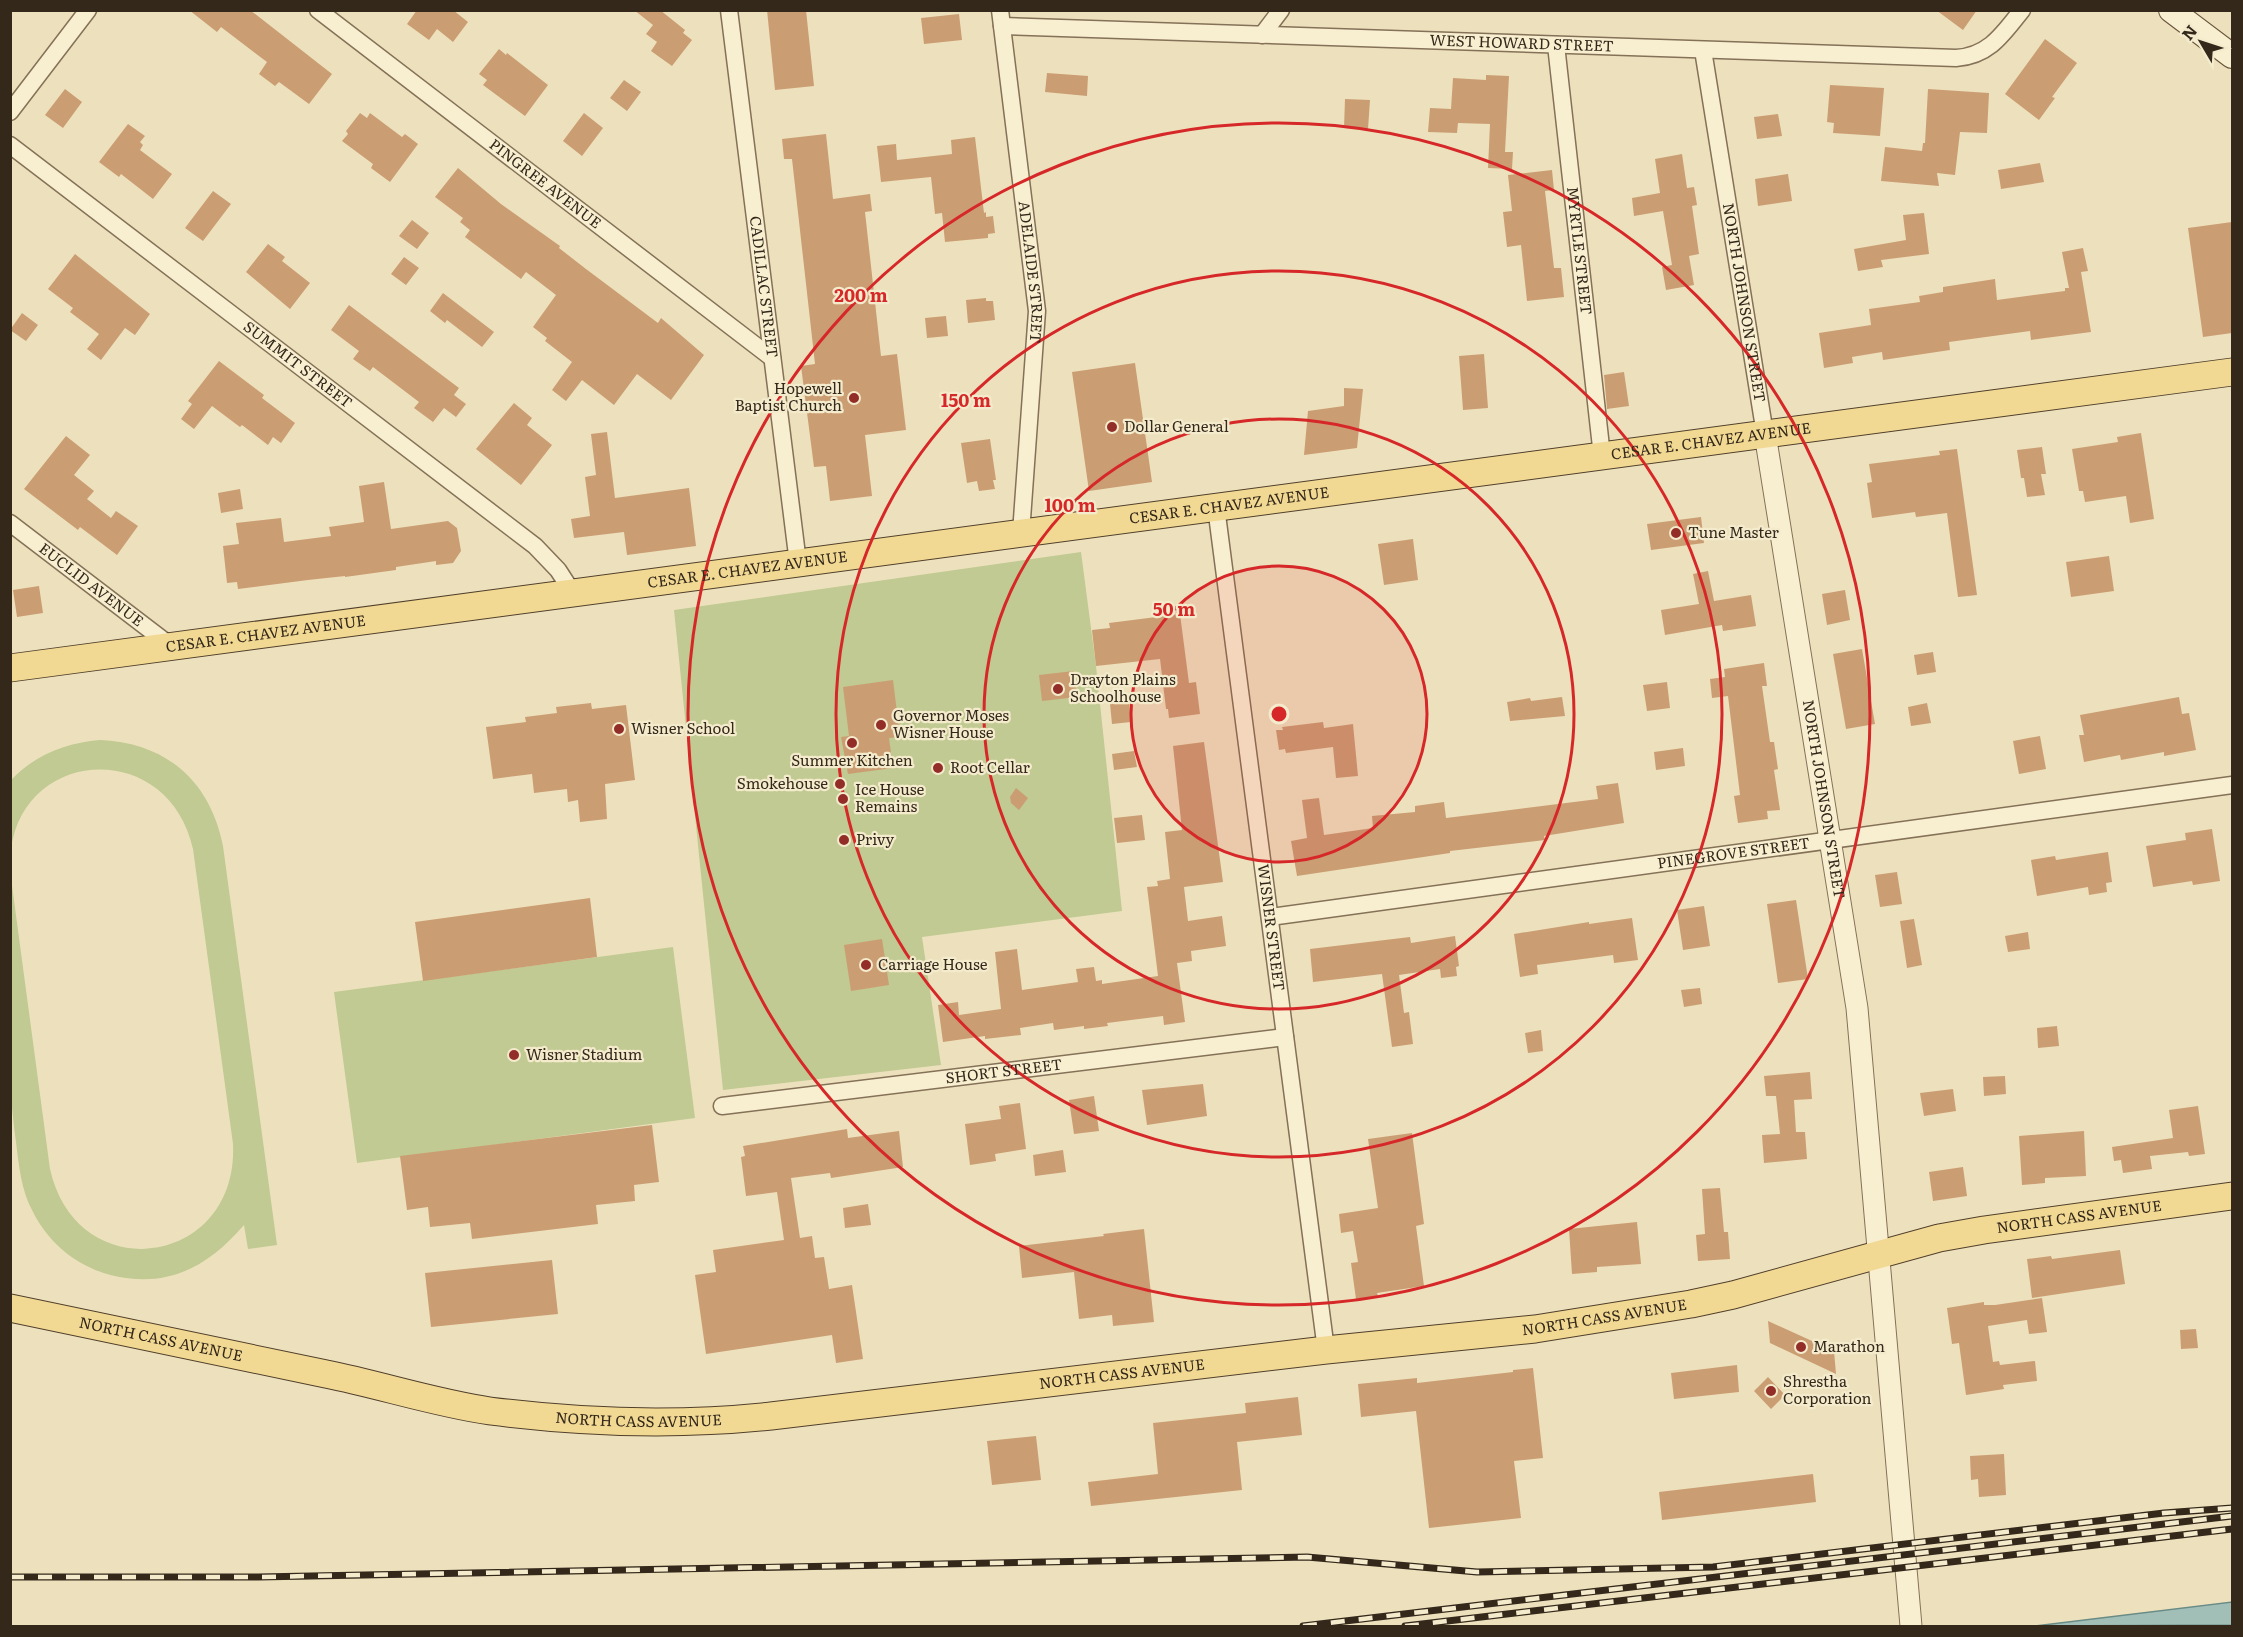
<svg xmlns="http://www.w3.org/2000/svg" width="2243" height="1637" viewBox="0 0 2243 1637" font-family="Literata,serif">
	<rect width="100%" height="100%" fill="#ede1bd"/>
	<path fill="#c0ca92" d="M1081,552L1096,666L1122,911L922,937L941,1065L723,1090L674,610Z
		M100,740C167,743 210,781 223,846L277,1245L248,1249L244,1225C212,1262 176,1285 126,1278C86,1273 51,1248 33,1212C21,1190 19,1166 16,1142C4,1055 10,965 11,878L50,1169C77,1290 239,1267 233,1144L193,849C169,740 25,746 11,849V780C35,755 65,743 100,740Z
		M673,947L695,1118L357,1163L334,992Z"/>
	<path fill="#a1beb7" stroke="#698b85" stroke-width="1.5" d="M2232,1602V1625L2035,1626Z"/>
	<path fill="#cb9d73" d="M189,10H250L332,74L309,104L279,82L275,86L259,74L267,62L255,53L221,27L217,32Z
		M417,10H453L468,22L453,42L437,29L429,40L407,24Z
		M634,10H660L685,30L683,33L692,40L672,66L651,51L657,42L646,34L653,25Z
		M767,10H806L814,86L775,90Z
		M1936,10H1977L1963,30Z
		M959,14L962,40L924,44L921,18Z
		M2045,39L2077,63L2052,97L2055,98L2039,120L2005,94Z
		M499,49L506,55L507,53L548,85L525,116L483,85L487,80L479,74Z
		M1047,73L1088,76L1087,96L1045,92Z
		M1486,75L1509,76L1505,152H1513L1512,169L1488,168L1490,124L1458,123L1457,133L1428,132L1430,108L1451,109L1453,78L1486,80Z
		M624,80L641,92L627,111L610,98Z
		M1830,85L1884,88L1880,136L1833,133L1834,123L1827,122Z
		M65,89L82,102L63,128L45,115Z
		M1928,89L1989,93L1987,133L1960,132L1955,175L1937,173L1939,186L1881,181L1885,147L1922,151L1923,143H1925Z
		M1345,99L1370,100L1368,129L1344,128Z
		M360,113L367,118L370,113L402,137L405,134L418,144L390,182L371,168L373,164L342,141L348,134L346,131Z
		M584,113L603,128L582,156L563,141Z
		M1778,114L1782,136L1757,139L1754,117Z
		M128,124L145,136L140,142L143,145L140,150L172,174L153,199L121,174L119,177L99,162Z
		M826,134L833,199L870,194L872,211L865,212L881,356L897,354L906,430L865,435L872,496L830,501L826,466L814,467L801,366L815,364L792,159H784L782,139Z
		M975,137L984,213L986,212V217L993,216L995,233L988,234V238L945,242L942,213L935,214L931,177L881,182L877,146L896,144L897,160L952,154L951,140Z
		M1682,154L1687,188L1694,187L1697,205L1692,206L1699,254L1689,256L1694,285L1666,290L1662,267L1672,265L1663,211L1634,216L1632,198L1660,193L1655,159Z
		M2040,163L2044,182L2001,189L1998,170Z
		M458,168L501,204L560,246L559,248L586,269L658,323L661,318L704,355L671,400L637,374L614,405L582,380L566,401L552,390L572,362L545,341L547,338L533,327L556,295L526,272L521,279L465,237L470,230L460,222L463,218L435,197Z
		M1552,170L1554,190L1545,191L1554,268H1561L1564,297L1527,301L1521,245L1507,247L1503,212L1512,211L1508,175Z
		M1788,174L1792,201L1758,206L1755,179Z
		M213,191L231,204L203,241L185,228Z
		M1924,213L1929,254L1881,260L1883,267L1858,271L1854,249L1906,240L1903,215Z
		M412,220L429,233L417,249L399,236Z
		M2232,222V333L2203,337L2188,228Z
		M268,244L285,257L282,261L310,283L290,309L246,272Z
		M2083,248L2088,271L2081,272L2091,332L2031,340L2030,331L1949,342L1950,350L1883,360L1882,352L1852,357L1853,363L1824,368L1819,333L1871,325L1869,309L1920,302L1919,296L1943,292V287L1995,279L1997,300L2065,291V288H2069L2062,252Z
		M75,254L150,314L135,335L125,328L101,360L87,349L99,334L70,312L73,308L48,289Z
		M404,257L419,268L406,285L391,274Z
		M443,293L494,332L482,347L447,320L445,323L430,311Z
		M986,298V301H993L995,320L968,323L966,300Z
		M349,305L459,388L454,395L466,404L456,417L444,408L433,422L414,408L419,402L373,367L370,371L353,359L359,351L331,330Z
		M22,313L38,325L26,341L10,330Z
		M946,316L948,336L927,338L925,318Z
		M1484,354L1488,408L1463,410L1459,356Z
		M219,361L264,395L262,398L295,423L281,443L273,437L268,445L242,425L240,427L212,406L194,429L181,419L192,404L188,401Z
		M1135,363L1152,482L1089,491L1072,372Z
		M1624,372L1629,406L1607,409L1604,375Z
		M1344,388L1363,389L1357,448L1304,455L1308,411L1344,406Z
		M514,403L532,418L527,425L552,445L521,485L476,449Z
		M607,432L615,498L689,488L696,546L627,555L624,532L574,538L571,519L590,516L585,477L596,475L591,434Z
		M2141,433L2154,519L2130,523L2126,496L2085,502L2083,491H2079L2072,449L2118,442L2117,437Z
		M66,436L90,455L74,475L94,491L87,499L111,518L116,511L138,526L117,555L80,527L78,530L24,489Z
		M990,439L996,480H993L995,489L979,491L977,481L967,483L961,443Z
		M2042,447L2046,474H2041L2045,495L2027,497L2024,478H2021L2017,450Z
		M1957,449L1977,595L1958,597L1947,513L1916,517L1915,512L1872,518L1867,483L1872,482L1869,464L1940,455L1939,451Z
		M384,482L391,529L448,521L457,528L461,551L453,563L436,565V561L396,567V570L345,577V576L308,580L238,589L237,582L227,583L223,546L239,544L236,523L281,518L284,542L331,536L329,527L364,522L359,486Z
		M240,489L243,509L221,513L218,493Z
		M1701,517L1704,543L1651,550L1647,524Z
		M1413,539L1418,580L1384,585L1378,544Z
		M2109,556L2114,591L2071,597L2066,562Z
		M1708,571L1714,601L1751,595L1756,626L1723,631L1722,625L1665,635L1661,610L1699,604L1693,574Z
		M39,586L43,613L17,617L13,590Z
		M1845,590L1850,620L1827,625L1822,594Z
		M1180,614L1189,683L1196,682L1200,714L1169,718L1168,709H1166L1160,659L1096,666L1092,630L1110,628L1109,623Z
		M1862,649L1875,724L1846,729L1833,654Z
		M1933,652L1936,672L1917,675L1914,655Z
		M1764,663L1767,686H1762L1770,742H1774L1778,769L1774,770L1780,810L1767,811L1768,819L1738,823L1734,796L1740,795L1728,696L1712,698L1710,679L1725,677L1724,669Z
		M1074,671L1077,697L1042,701L1039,675Z
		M893,680L900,737L889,738L893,768L848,774L841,737L849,736L843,687Z
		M1667,682L1670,708L1647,711L1643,685Z
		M1562,697L1565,716L1510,721L1507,702L1530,698L1531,701Z
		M2179,697L2182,714L2189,713L2196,750L2164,756V752L2121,760L2120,755L2084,762L2079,735H2084L2080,715Z
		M1129,701L1131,722L1112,724L1110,704Z
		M591,703L592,709L626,705L635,780L605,784L607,819L580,822L578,800L568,802L567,789L534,793L532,774L493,779L486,727L526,722L525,717L557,713L556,707Z
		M1927,703L1931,723L1911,726L1908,707Z
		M1323,722L1324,728L1353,724L1358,776L1336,778L1333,747L1286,753L1285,749L1279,750L1276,730H1283L1282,727Z
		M2040,736L2046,769L2019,774L2013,741Z
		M1204,742L1223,882L1184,887L1188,921L1222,916L1226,946L1191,951L1192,961L1177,963L1185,1022L1164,1025L1163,1016L1107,1023L1108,1026L1084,1029V1026L1054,1030L1053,1023L1020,1028L1021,1035L985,1039V1036L943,1042L938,1005L958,1002L959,1015L1001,1009L995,952L1017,949L1022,990L1078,982L1076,969L1094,967L1096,981L1102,980V984L1158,976L1147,887L1158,886L1157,881L1170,879L1165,832L1182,830L1173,746Z
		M1683,748L1685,766L1656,770L1654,752Z
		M1134,751L1137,767L1114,770L1112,754Z
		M1618,783L1624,823L1544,836L1545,840L1450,851V853L1297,876L1291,841L1307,838L1302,800L1319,798L1324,835L1373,828L1372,816L1415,812V806L1444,802L1446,818L1487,813L1598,799L1596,786Z
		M1016,788L1028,798L1019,810L1011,803L1010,797Z
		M1142,815L1145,840L1117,843L1114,818Z
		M2212,829L2220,881L2193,885L2192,881L2153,887L2146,846L2186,840L2185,833Z
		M2108,852L2112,882L2106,883L2107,892L2089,895L2088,887L2037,896L2031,860L2055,856L2056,860Z
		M1897,872L1902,904L1880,907L1875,875Z
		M590,898L597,957L423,981L415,922Z
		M1796,900L1808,979L1778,983L1767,904Z
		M1704,906L1710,946L1683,950L1677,910Z
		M1632,918L1638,960L1614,963L1613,955L1537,965L1538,974L1520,977L1514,934L1589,922V924Z
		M1914,919L1922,965L1907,968L1900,921Z
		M2028,932L2030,949L2008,952L2005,936Z
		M1455,936L1459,966L1456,967L1457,976L1441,978L1440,969L1399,975L1404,1013L1409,1012L1413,1044L1392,1047L1382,974L1313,982L1310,949L1410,937L1411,943Z
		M882,939L889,985L851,991L844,945Z
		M1700,988L1702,1004L1684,1007L1681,990Z
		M2057,1026L2059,1046L2038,1048L2037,1028Z
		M1541,1030L1543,1051L1528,1053L1525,1033Z
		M1810,1072L1812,1099L1794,1100L1796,1132H1805L1807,1159L1764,1163L1762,1135L1780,1134L1776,1096H1766L1764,1076Z
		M2005,1076L2006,1094L1984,1096L1983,1077Z
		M1203,1084L1207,1116L1147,1125L1142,1090Z
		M1953,1089L1956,1111L1924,1116L1920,1093Z
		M1094,1096L1099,1131L1074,1134L1069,1100Z
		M1020,1103L1026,1149L995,1154L996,1161L970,1165L965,1124L1001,1119L999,1106Z
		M2198,1106L2205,1154L2189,1156L2188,1152L2150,1156L2152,1169L2123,1173L2121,1160L2114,1161L2112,1147L2173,1138L2169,1110Z
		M652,1125L659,1182L634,1185L635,1201L596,1205L598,1224L472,1239L470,1223L430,1227L428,1207L407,1210L400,1156Z
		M847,1129L848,1138L899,1131L903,1167L831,1178L830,1173L791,1178L800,1238L812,1236L815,1258L824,1257L829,1289L852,1285L863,1359L836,1363L832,1335L706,1354L695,1275L716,1272L713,1250L784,1240L777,1192L746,1196L741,1157L745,1156L743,1146Z
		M2084,1131L2086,1176L2045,1178V1183L2022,1185L2019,1136Z
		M1412,1133L1424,1224L1416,1226L1424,1286L1377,1293L1378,1296L1356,1299L1351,1263L1358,1262L1353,1231L1341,1233L1339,1214L1378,1208L1368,1139Z
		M1063,1150L1066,1172L1035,1176L1033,1155Z
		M1963,1167L1967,1196L1933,1201L1929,1172Z
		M1720,1188L1724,1232H1728L1730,1259L1698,1261L1696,1235L1705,1234L1702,1189Z
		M868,1204L871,1225L845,1228L843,1208Z
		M1637,1222L1641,1264L1597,1267V1272L1572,1274L1569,1229Z
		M1144,1229L1154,1322L1113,1326L1112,1315L1079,1319L1074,1272L1022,1278L1019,1246L1104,1236L1103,1234Z
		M2120,1250L2125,1284L2032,1298L2027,1259L2051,1256L2052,1259Z
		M552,1260L558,1314L431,1327L425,1273Z
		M2042,1298L2047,1332L2029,1334L2027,1320L1988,1326L1993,1362L1999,1361L2000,1365L2035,1361L2037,1381L2003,1385L2004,1389L1966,1395L1959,1343L1952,1344L1947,1308L1984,1302V1305H1995Z
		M1768,1321L1834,1351L1836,1374L1770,1343Z
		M2196,1329L2198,1348L2181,1349L2180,1330Z
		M1737,1365L1739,1392L1674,1399L1671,1373Z
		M1533,1368L1543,1458L1514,1461L1521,1518L1429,1528L1416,1411L1361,1417L1358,1384L1417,1378V1383L1513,1372V1370Z
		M1768,1377L1785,1395L1771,1409L1754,1391Z
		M1298,1397L1302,1435L1237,1442L1242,1490L1091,1506L1088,1482L1158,1474L1153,1423L1246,1413L1245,1403Z
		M1036,1436L1041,1480L992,1485L987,1441Z
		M2004,1454L2006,1495L1979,1497L1978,1479L1971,1480L1970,1456Z
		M1813,1474L1816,1502L1662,1520L1659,1492Z"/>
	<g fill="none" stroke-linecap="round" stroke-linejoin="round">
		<defs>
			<g id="minor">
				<path id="s1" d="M318,10L772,358"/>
				<path id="s2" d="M729,10L798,563"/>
				<path id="s3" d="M1000,10L1037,311L1021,533"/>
				<path id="s4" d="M1002,26L1956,58C1989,56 2003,34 2022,10"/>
				<path d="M1262,35L1281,10"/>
				<path id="s5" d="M1556,45L1602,456"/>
				<path id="s6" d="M1703,50L1765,434"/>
				<path d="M10,112L88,10"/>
				<path id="s7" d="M10,145L535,546L558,570L573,593"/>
				<path id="s8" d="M1216,507L1326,1350"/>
				<path id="s9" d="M10,523L171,646"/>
				<path id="s10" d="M1270,917L2232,785"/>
				<path id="s11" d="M722,1106L1285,1037"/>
			</g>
			<g id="tertiary">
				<path id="s12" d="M1765,434L1857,1008L1911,1626"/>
			</g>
			<path id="secondary" d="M2171,10L2232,56"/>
			<g id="primary">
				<path id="s13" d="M10,668L2232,372"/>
				<path id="s14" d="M10,1308C116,1330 221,1352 326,1374C381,1385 435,1403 490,1411C584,1423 677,1426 771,1416L1326,1350L1535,1329L1691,1304L1733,1295L1939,1238L1984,1230L2232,1196"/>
			</g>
		</defs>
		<use href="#minor" stroke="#847157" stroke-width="19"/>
		<use href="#tertiary" stroke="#847157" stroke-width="23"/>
		<use href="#secondary" stroke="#66523a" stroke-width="26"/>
		<use href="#primary" stroke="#513f2b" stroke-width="29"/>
		<use href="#minor" stroke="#f8eed0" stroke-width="16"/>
		<use href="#tertiary" stroke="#f8eed0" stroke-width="21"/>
		<use href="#secondary" stroke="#f8eed0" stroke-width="24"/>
		<use href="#primary" stroke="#f1d994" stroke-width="27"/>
		<defs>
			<path id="rail" d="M10,1577H258L1307,1557L1477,1572L1713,1567L2164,1513L2232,1508
				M1303,1626L2232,1516
				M1405,1626L2232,1529"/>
		</defs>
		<use href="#rail" stroke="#34281b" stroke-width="7"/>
		<use href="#rail" stroke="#f4ebcc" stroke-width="4.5" stroke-dasharray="14" stroke-linecap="butt"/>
	</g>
	<circle cx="1279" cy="714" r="148" fill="#d62828" fill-opacity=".12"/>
	<g fill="none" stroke="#d62828" stroke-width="3">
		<circle cx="1279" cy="714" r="148"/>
		<circle cx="1279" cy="714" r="295"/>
		<circle cx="1279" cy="714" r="443"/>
		<circle cx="1279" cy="714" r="591"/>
	</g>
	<g fill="#922d28" stroke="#f4ebcc" stroke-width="2">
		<circle cx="854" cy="398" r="6"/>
		<circle cx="1112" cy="427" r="6"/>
		<circle cx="1676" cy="533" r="6"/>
		<circle cx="1058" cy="689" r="6"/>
		<circle cx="881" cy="725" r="6"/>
		<circle cx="619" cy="729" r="6"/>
		<circle cx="852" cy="743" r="6"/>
		<circle cx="938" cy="768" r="6"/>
		<circle cx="840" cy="784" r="6"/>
		<circle cx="843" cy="799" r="6"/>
		<circle cx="844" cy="840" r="6"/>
		<circle cx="866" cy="965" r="6"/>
		<circle cx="514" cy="1055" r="6"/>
		<circle cx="1801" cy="1347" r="6"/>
		<circle cx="1771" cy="1391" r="6"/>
	</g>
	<g text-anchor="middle" stroke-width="4.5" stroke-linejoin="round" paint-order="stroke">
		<g font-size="15" fill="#34281b" stroke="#f4ebcc">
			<text dy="5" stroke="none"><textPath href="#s4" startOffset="520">WEST HOWARD STREET</textPath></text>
			<text dy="5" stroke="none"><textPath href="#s1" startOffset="286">PINGREE AVENUE</textPath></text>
			<text dy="5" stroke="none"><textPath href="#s5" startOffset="207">MYRTLE STREET</textPath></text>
			<text dy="5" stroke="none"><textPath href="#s3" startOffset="264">ADELAIDE STREET</textPath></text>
			<text dy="5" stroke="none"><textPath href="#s2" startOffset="279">CADILLAC STREET</textPath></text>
			<text dy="5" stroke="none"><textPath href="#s6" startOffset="256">NORTH JOHNSON STREET</textPath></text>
			<text dy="5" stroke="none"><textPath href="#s7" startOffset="362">SUMMIT STREET</textPath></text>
			<text dy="5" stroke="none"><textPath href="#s13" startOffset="1716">CESAR E. CHAVEZ AVENUE</textPath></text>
			<text dy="5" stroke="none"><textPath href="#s13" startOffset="1230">CESAR E. CHAVEZ AVENUE</textPath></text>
			<text dy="5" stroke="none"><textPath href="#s13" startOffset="744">CESAR E. CHAVEZ AVENUE</textPath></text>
			<text dy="5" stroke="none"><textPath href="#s9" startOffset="102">EUCLID AVENUE</textPath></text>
			<text dy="5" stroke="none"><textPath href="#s13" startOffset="258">CESAR E. CHAVEZ AVENUE</textPath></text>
			<text dy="5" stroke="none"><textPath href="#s12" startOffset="370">NORTH JOHNSON STREET</textPath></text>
			<text dy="5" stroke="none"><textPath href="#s10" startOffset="468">PINEGROVE STREET</textPath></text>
			<text dy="5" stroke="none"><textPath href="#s8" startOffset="424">WISNER STREET</textPath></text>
			<text dy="5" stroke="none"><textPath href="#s11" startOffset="284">SHORT STREET</textPath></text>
			<text dy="5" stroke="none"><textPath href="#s14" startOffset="2098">NORTH CASS AVENUE</textPath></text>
			<text dy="5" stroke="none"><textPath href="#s14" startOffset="1612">NORTH CASS AVENUE</textPath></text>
			<text dy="5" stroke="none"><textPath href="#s14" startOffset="154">NORTH CASS AVENUE</textPath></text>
			<text dy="5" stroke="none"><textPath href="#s14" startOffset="1126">NORTH CASS AVENUE</textPath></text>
			<text dy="5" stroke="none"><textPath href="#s14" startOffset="640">NORTH CASS AVENUE</textPath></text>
		</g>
		<g font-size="15" fill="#34281b" stroke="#f4ebcc" text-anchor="start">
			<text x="842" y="394" text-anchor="end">Hopewell<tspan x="842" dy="17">Baptist Church</tspan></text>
			<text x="1124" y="432">Dollar General</text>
			<text x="1688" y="538">Tune Master</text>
			<text x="1070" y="685">Drayton Plains<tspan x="1070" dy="17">Schoolhouse</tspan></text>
			<text x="893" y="721">Governor Moses<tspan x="893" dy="17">Wisner House</tspan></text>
			<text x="631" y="734">Wisner School</text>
			<text x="852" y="766" text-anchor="middle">Summer Kitchen</text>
			<text x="950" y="773">Root Cellar</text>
			<text x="828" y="789" text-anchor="end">Smokehouse</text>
			<text x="855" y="795">Ice House<tspan x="855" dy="17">Remains</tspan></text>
			<text x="856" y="845">Privy</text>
			<text x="878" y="970">Carriage House</text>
			<text x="526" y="1060">Wisner Stadium</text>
			<text x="1813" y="1352">Marathon</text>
			<text x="1783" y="1387">Shrestha<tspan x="1783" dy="17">Corporation</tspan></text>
		</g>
	</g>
	<circle cx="1279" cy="714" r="9" fill="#d62828" stroke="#f4ebcc" stroke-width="3"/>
	<g font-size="18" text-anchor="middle" font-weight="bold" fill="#d62828" stroke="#f4ebcc" stroke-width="4.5" stroke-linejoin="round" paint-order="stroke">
		<text x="861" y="302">200 m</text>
		<text x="966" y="407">150 m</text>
		<text x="1070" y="512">100 m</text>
		<text x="1174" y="616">50 m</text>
	</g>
	<rect width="2243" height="1637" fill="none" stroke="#34281b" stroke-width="24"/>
	<g transform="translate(2201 42) rotate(309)" stroke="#f4ebcc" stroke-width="4.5" paint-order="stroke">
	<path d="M0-4.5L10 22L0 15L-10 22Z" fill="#34281b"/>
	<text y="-9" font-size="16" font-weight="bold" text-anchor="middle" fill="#34281b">N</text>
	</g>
</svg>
